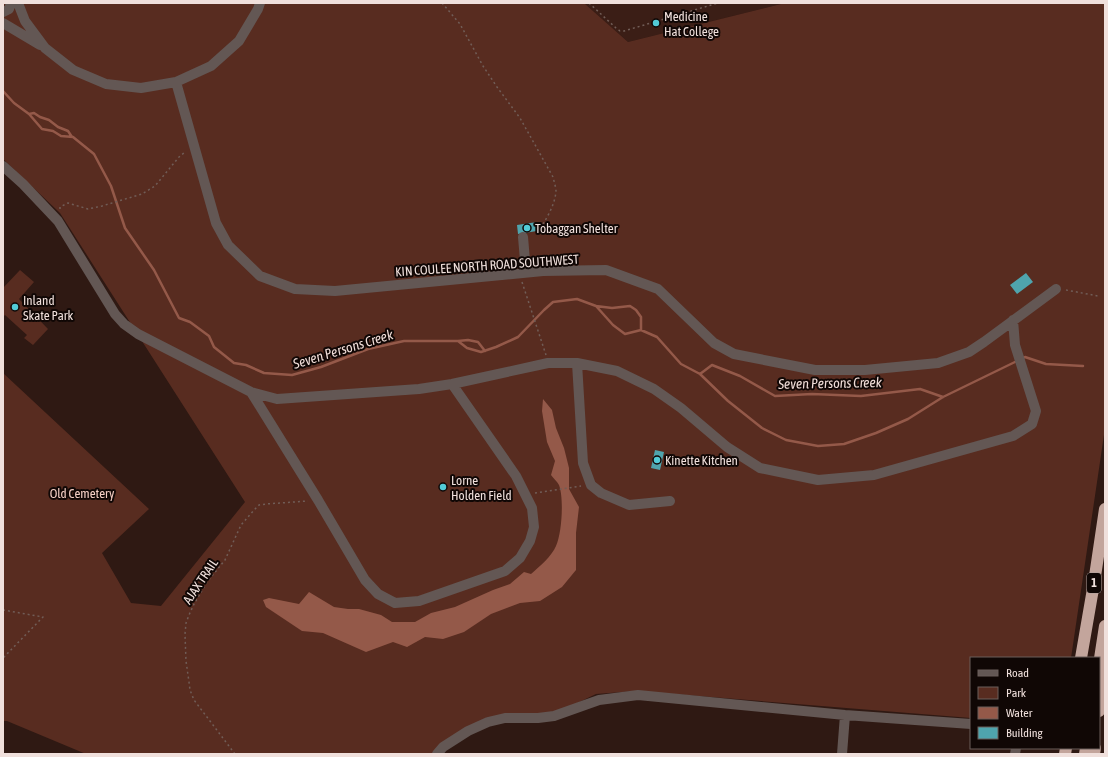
<svg xmlns="http://www.w3.org/2000/svg" width="1108" height="757" viewBox="0 0 1108 757" font-family="'Asap Condensed',sans-serif">
	<rect width="100%" height="100%" fill="#2f1913"/>
	<path fill="#3b1e16" d="M584,3H785L628,42Z"/>
	<path fill="#582c20" d="M3,3H584L628,42L785,3H1105V428L1071,658H971V718L636,691L596,694L567,708L553,713L503,716L434,754H86L7,721H3V373L149,509L102,553L131,603L161,606L245,502L60,213L3,159Z
		M20,270L34,282L19,299L48,329L33,345L24,338L27,335L5,315L3,317V288Z"/>
	<path fill="#945949" d="M543,399L552,410L556,428L564,448L569,468V489L579,507L576,533V570L562,587L540,601L520,603L491,614L464,632L443,639L425,637L407,647L393,642L366,652L323,633L302,631L266,607L263,600L269,598L299,604L309,592L334,607L348,609H359L381,615L392,622H415L431,613L455,607L493,590L510,584L524,572L531,574C539,567 552,556 556,546C562,533 564,498 559,485C557,481 553,478 551,475L555,461L547,442L542,411Z"/>
	<g fill="none" stroke-linecap="round" stroke-linejoin="round">
		<path stroke="#945949" stroke-width="2.5" d="M3,91L14,103L29,114L42,129L53,131L61,136L73,137L94,154L111,186L125,228L154,270L179,318L190,322L209,336L214,347L234,363L246,365L264,373L292,375L321,367L368,349L404,341H458L467,348L481,352L496,347L518,337L544,310L553,302L577,299L596,306L613,325L625,334L641,330L657,337L681,364L700,374L728,401L762,428L786,440L818,446L844,444L876,433L908,419L943,397L1017,361
			M29,114L34,113L40,117L49,120L58,127L68,131L72,137
			M596,306L612,308L630,306L636,310L641,317V330
			M458,341L468,340L478,342L485,351
			M1021,359L1025,357L1046,364L1083,366
			M700,374L712,365L740,376L775,396L812,394L861,396L920,389L943,397"/>
	</g>
	<path fill="#4fa4ad" d="M537,222V231L518,234L517,225Z
		M1026,273L1033,282L1017,294L1010,285Z
		M655,450L664,452L660,470L651,468Z"/>
	<g fill="none" stroke-linecap="round" stroke-linejoin="round">
		<path stroke="#715d57" stroke-width="1.5" stroke-dasharray="2 3" stroke-linecap="butt" d="M442,3L460,24L483,66L497,87L520,118L553,177C554,181 555,185 556,189C556,205 545,220 538,233
			M589,3L616,28L620,31H624L718,3
			M60,209V207L68,203L88,209L102,206L142,194L155,186L179,157L185,152
			M522,282L546,355
			M1066,290L1098,296
			M535,493L581,486
			M3,610L43,617L3,658
			M235,754L194,700L190,690L189,682L186,661L185,634L186,623L189,615L194,604L207,582L225,560L241,525L254,510L259,505L266,504L308,501"/>
		<path stroke="#635754" stroke-width="10" d="M18,3L25,21L45,48L73,70L106,84L141,88L176,82L211,66L239,41L258,9L260,3
			M3,12L9,9L11,3
			M3,23L40,45
			M176,82L216,223L228,245L260,276L295,289L335,291L543,271L606,270L658,289L714,343L734,354L815,370H865L938,363L969,352L984,342L1056,289
			M3,166L23,184L58,221L115,314L124,324L138,334L251,392L277,399L419,389L452,384L548,363H577L617,371L654,389L681,408L727,447L760,468L818,480L874,475L1013,436L1032,424L1036,411L1015,345L1013,320
			M523,237L526,272
			M577,363L583,463L591,485L601,493L629,505L670,501
			M251,392L318,500L365,580L378,594L395,603L419,601L505,571L520,558L530,541L534,527L532,508L516,476L452,384
			M437,754L443,747L468,731L488,722L505,718H538L554,716L599,700L638,695L845,715L971,724
			M842,754L845,715
			M1015,754L1016,748"/>
		<path stroke="#c3a59c" stroke-width="12" d="M1081,658L1094,583L1105,509
			M1099,665L1105,626
			M1099,711L1105,657
			M1065,754L1066,748
			M1085,754L1086,748
			M1094,754L1095,748"/>
	</g>
	<g fill="#52cbd7" stroke="#100705" stroke-width="1.5">
		<circle cx="656" cy="23" r="4"/>
		<circle cx="527" cy="228" r="4"/>
		<circle cx="15" cy="307" r="4"/>
		<circle cx="657" cy="460" r="4"/>
		<circle cx="443" cy="487" r="4"/>
	</g>
	<g text-anchor="middle" stroke-width="4" stroke-linejoin="round" paint-order="stroke">
		<rect fill="#100705" stroke="#ad9f9c" stroke-width="1" x="1087" y="573" width="14" height="20" rx="3"/>
		<g font-size="12" font-weight="bold" fill="#f0e0dc">
			<text x="1094" y="587">1</text>
		</g>
		<g font-size="13" fill="#f0e0dc" stroke="#100705" text-anchor="start">
			<text x="664" y="21">Medicine<tspan x="664" dy="15">Hat College</tspan></text>
			<text x="535" y="233">Tobaggan Shelter</text>
			<text x="23" y="305">Inland<tspan x="23" dy="15">Skate Park</tspan></text>
			<text x="665" y="465">Kinette Kitchen</text>
			<text x="451" y="485">Lorne<tspan x="451" dy="15">Holden Field</tspan></text>
		</g>
		<g font-size="13" fill="#f0e0dc" stroke="#100705">
			<text transform="translate(487 265) rotate(-4)" y="5">KIN COULEE NORTH ROAD SOUTHWEST</text>
			<text transform="translate(200 581) rotate(-56)" y="5">AJAX TRAIL</text>
		</g>
		<g font-size="13" fill="#f4cec4" stroke="#100705">
			<text x="82" y="498">Old Cemetery</text>
		</g>
		<g font-size="14" font-style="italic" fill="#f1ded9" stroke="#100705">
			<text transform="translate(343 349) rotate(-17)" y="5">Seven Persons Creek</text>
			<text transform="translate(830 383) rotate(-1)" y="5">Seven Persons Creek</text>
		</g>
	</g>
	<rect width="1108" height="757" fill="none" stroke="#f0e0dc" stroke-width="8"/>
	<rect x="970" y="657" width="130" height="92" fill="#100705" stroke="#6a5e5b"/>
	<rect x="978" y="670" width="20" height="6" fill="#635754" stroke="#6a5e5b"/>
	<text x="1006" y="677" font-size="12" fill="#f0e0dc">Road</text>
	<rect x="978" y="687" width="20" height="12" fill="#582c20" stroke="#6a5e5b"/>
	<text x="1006" y="697" font-size="12" fill="#f0e0dc">Park</text>
	<rect x="978" y="707" width="20" height="12" fill="#945949" stroke="#6a5e5b"/>
	<text x="1006" y="717" font-size="12" fill="#f0e0dc">Water</text>
	<rect x="978" y="727" width="20" height="12" fill="#4fa4ad" stroke="#6a5e5b"/>
	<text x="1006" y="737" font-size="12" fill="#f0e0dc">Building</text>
</svg>
